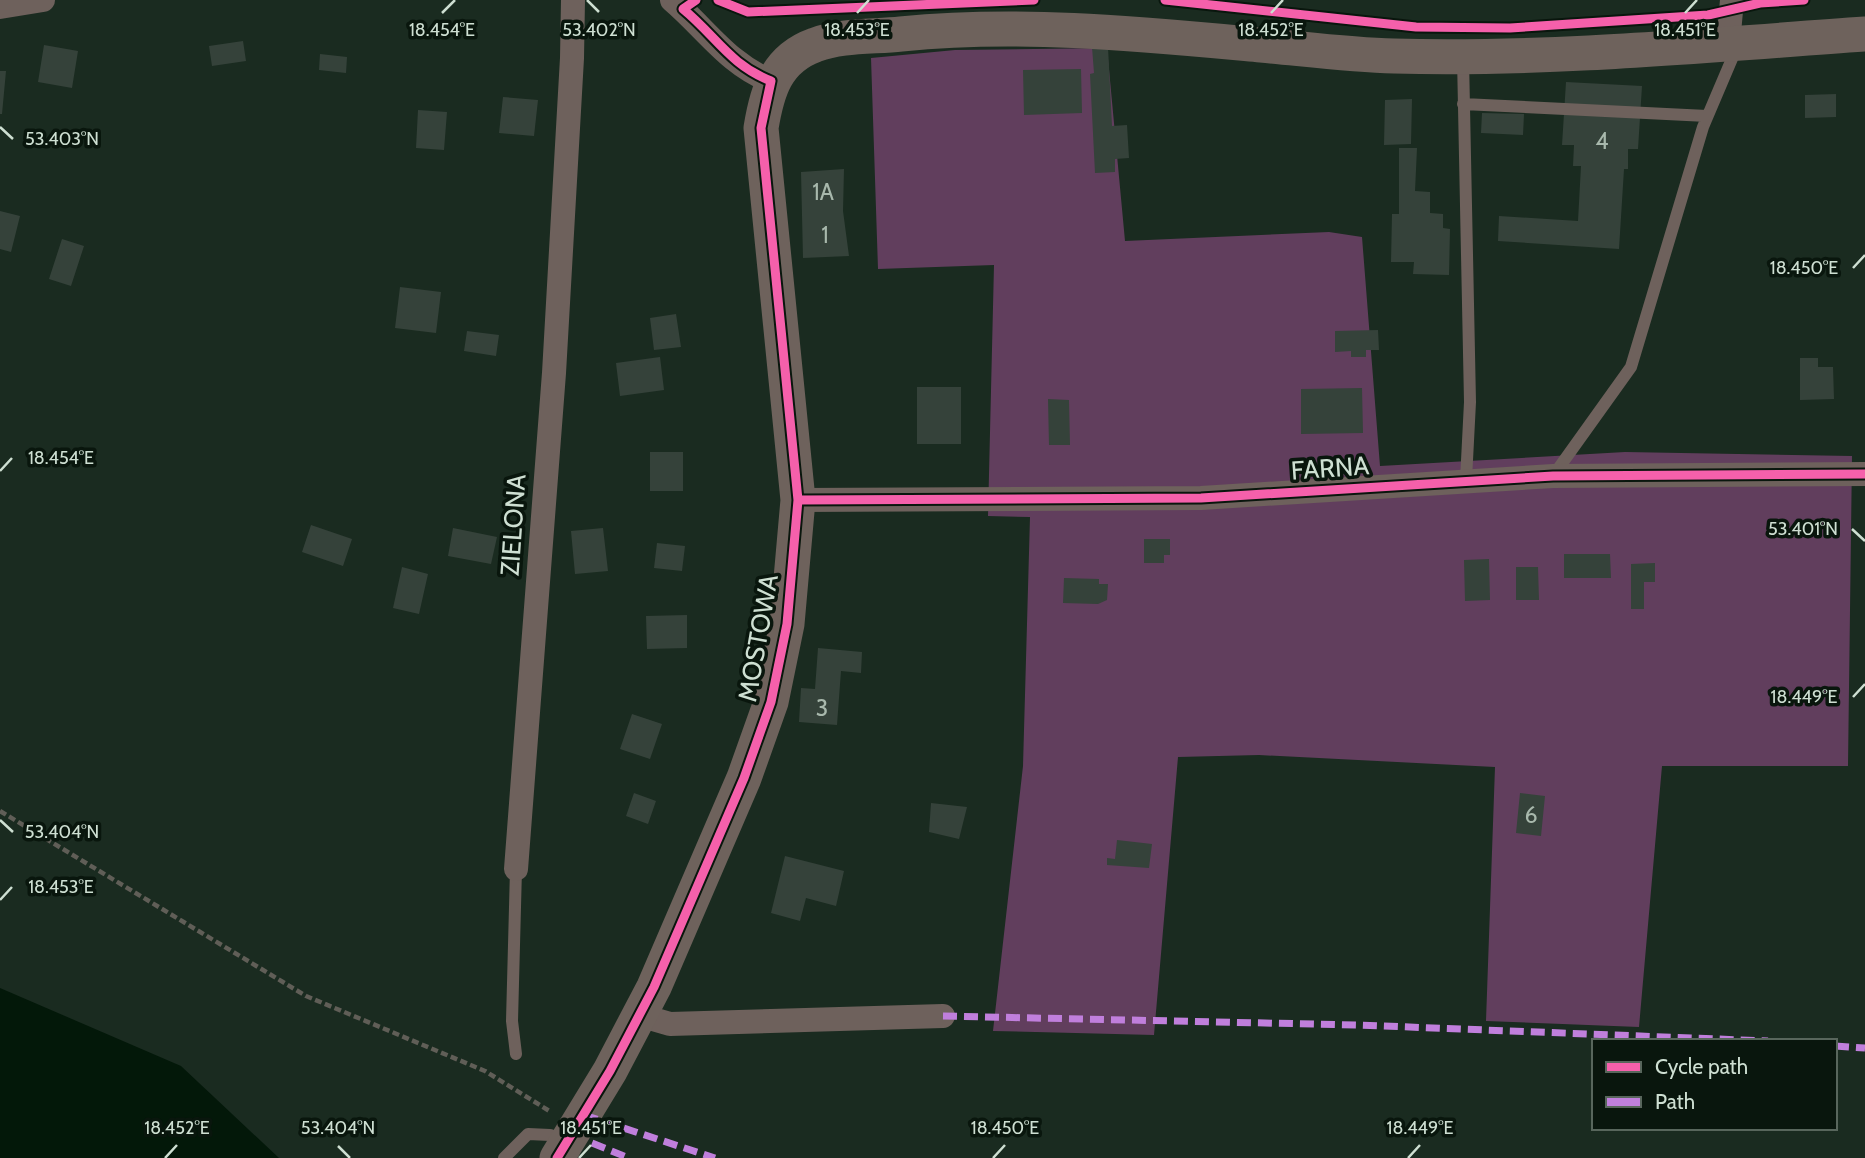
<svg xmlns="http://www.w3.org/2000/svg" width="1865" height="1158" viewBox="0 0 1865 1158" font-family="Cabin,sans-serif">
	<rect width="100%" height="100%" fill="#1a2b20"/>
	<path fill="#613e5d" d="M1107,48L1125,241L1329,232L1362,237L1380,466L1625,452L1852,456L1848,766H1662L1639,1027L1486,1021L1495,767L1259,755L1178,757L1154,1035L993,1031L1023,766L1030,517L988,516L994,265L878,269L871,58L955,50Z"/>
	<path fill="#031809" d="M0,988L181,1066L279,1158H0Z"/>
	<path fill="#35423a" d="M243,41L246,61L212,66L209,46Z
		M44,45L78,51L72,88L38,82Z
		M1092,47H1108L1112,126L1127,125L1129,158L1115,159V172L1095,173L1090,74L1094,73Z
		M320,54L347,57L346,73L319,70Z
		M1081,69L1082,113L1024,115L1023,70Z
		M0,71H6L2,114H0Z
		M1566,82L1642,86L1638,149H1628V169H1624L1619,249L1498,241L1499,216L1578,221L1581,166H1573L1574,145H1562Z
		M1836,94V117L1805,118V95Z
		M503,97L538,100L534,136L499,133Z
		M1412,99L1411,144L1384,145L1385,100Z
		M418,110L447,112L444,150L416,148Z
		M1482,113L1524,114L1523,135L1481,133Z
		M1399,148H1417L1415,191L1430,192V213L1443,214V228L1450,229L1449,275L1413,274L1414,262H1391L1392,214H1399Z
		M844,169L843,211L849,256L803,258L801,172Z
		M0,211L20,216L11,252L0,249Z
		M62,239L84,246L71,286L49,279Z
		M400,287L441,292L436,333L395,328Z
		M676,314L681,347L654,350L650,318Z
		M1378,330L1379,350H1366V357H1351V351L1335,352V331Z
		M467,331L499,335L496,356L464,351Z
		M660,357L664,390L620,396L616,363Z
		M1800,358H1818V367H1833L1834,399L1800,400Z
		M917,387H961V444H917Z
		M1362,388L1363,433L1301,434V389Z
		M1048,399L1069,400L1070,445H1049Z
		M650,452H683V491H650Z
		M311,525L352,539L343,566L302,552Z
		M453,528L497,537L491,564L448,556Z
		M603,528L608,571L575,574L571,531Z
		M1144,539H1170V555H1164V563H1144Z
		M657,543L685,546L682,571L654,568Z
		M1564,554H1610L1611,578H1564Z
		M1489,559L1490,600L1465,601L1464,560Z
		M1655,563V582H1644V609H1631V564Z
		M402,567L428,574L419,614L393,608Z
		M1516,567H1538L1539,600H1516Z
		M1064,578L1099,579V584H1108L1107,600L1098,604L1063,603Z
		M687,615V648L647,649L646,616Z
		M818,648L862,652L861,673L841,671L837,725L799,722L801,688L815,689Z
		M632,714L662,724L650,759L620,749Z
		M634,793L656,801L648,824L626,816Z
		M1520,793L1545,796L1541,836L1516,833Z
		M931,803L967,807L959,839L929,832Z
		M1117,840L1152,844L1149,868L1107,865V858L1115,859Z
		M785,856L844,871L836,906L806,898L800,921L771,913Z"/>
	<g fill="none" stroke-linecap="round" stroke-linejoin="round">
		<path stroke="#605e57" stroke-width="4.5" stroke-dasharray="7 3.5" stroke-linecap="butt" d="M0,811L306,996L485,1071L551,1112"/>
		<path stroke="#6e615c" stroke-width="12" d="M1463,58L1470,402L1466,480
			M1463,104L1707,116
			M1553,476L1631,367L1703,127L1737,47
			M516,1054L512,1021L516,869
			M504,1158L528,1134L550,1135L564,1140"/>
		<path stroke="#6e615c" stroke-width="24" d="M672,0C706,29 729,65 771,81
			M0,7L43,0
			M1728,44L1732,0
			M798,500L1201,498L1553,476L1865,474
			M516,869L554,373L572,58L573,0
			M639,1015L670,1024L943,1016"/>
		<path stroke="#6e625c" stroke-width="35" d="M557,1158L610,1071L654,987L744,778L771,702L787,624L798,500L761,128C767,91 776,59 815,45C841,35 874,37 901,34C1022,22 1141,34 1261,45C1305,49 1350,55 1394,56C1552,60 1708,45 1865,34"/>
		<path stroke="#c07fdc" stroke-width="7" stroke-dasharray="14 7" stroke-linecap="butt" d="M943,1016L1357,1025L1768,1041
			M1835,1046L1865,1048
			M584,1115L715,1158
			M592,1143L629,1158"/>
		<defs>
			<path id="cycleway" d="M718,0L748,12L1034,0
				M1165,0L1416,27L1510,28L1708,15L1760,3L1804,0
				M798,500L1201,498L1553,476L1865,474
				M557,1158L610,1071L654,987L744,778L771,702L787,624L798,500L761,128L771,81C730,65 716,36 683,9L696,0"/>
		</defs>
		<use href="#cycleway" stroke="#09160d" stroke-width="13"/>
		<use href="#cycleway" stroke="#f560ab" stroke-width="9"/>
	</g>
	<path fill="none" stroke="#cedfd2" stroke-width="2.5" d="M587,0L599,12M442,13L455,0M857,13L869,0M1271,13L1283,0M1685,13L1697,0M0,127L13,139M1853,268L1865,255M0,471L12,458M1852,529L1865,541M1853,697L1865,684M0,820L13,832M0,900L12,887M338,1146L350,1158M165,1158L177,1145M579,1158L591,1145M993,1158L1005,1145M1408,1158L1420,1145"/>
	<g text-anchor="middle" stroke-width="7" stroke-linejoin="round" paint-order="stroke">
		<g font-size="23" fill="#a8b8ac">
			<text x="1602" y="149">4</text>
			<text x="823" y="200">1A</text>
			<text x="825" y="243">1</text>
			<text x="822" y="716">3</text>
			<text x="1531" y="823">6</text>
		</g>
		<g font-size="26" fill="#cedfd2" stroke="#09160d">
			<text transform="translate(1330 468) rotate(-4)" y="9">FARNA</text>
			<text transform="translate(513 525) rotate(-86)" y="9">ZIELONA</text>
			<text transform="translate(758 638) rotate(-80)" y="9">MOSTOWA</text>
		</g>
	</g>
	<g font-size="18" text-anchor="middle" fill="#cedfd2" stroke="#09160d" stroke-width="7" stroke-linejoin="round" paint-order="stroke">
		<text x="599" y="36">53.402°N</text>
		<text x="442" y="36">18.454°E</text>
		<text x="857" y="36">18.453°E</text>
		<text x="1271" y="36">18.452°E</text>
		<text x="1685" y="36">18.451°E</text>
		<text x="62" y="145">53.403°N</text>
		<text x="1804" y="274">18.450°E</text>
		<text x="61" y="464">18.454°E</text>
		<text x="1803" y="535">53.401°N</text>
		<text x="1804" y="703">18.449°E</text>
		<text x="62" y="838">53.404°N</text>
		<text x="61" y="893">18.453°E</text>
		<text x="177" y="1134">18.452°E</text>
		<text x="591" y="1134">18.451°E</text>
		<text x="1005" y="1134">18.450°E</text>
		<text x="1420" y="1134">18.449°E</text>
		<text x="338" y="1134">53.404°N</text>
	</g>
	<rect x="1592" y="1039" width="245" height="91" fill="#09160d" stroke="#58665c" stroke-width="2"/>
	<rect x="1606" y="1062" width="35" height="10" fill="#f560ab" stroke="#58665c" stroke-width="2"/>
	<text x="1655" y="1074" font-size="21" fill="#cedfd2">Cycle path</text>
	<rect x="1606" y="1097" width="35" height="10" fill="#c07fdc" stroke="#58665c" stroke-width="2"/>
	<text x="1655" y="1109" font-size="21" fill="#cedfd2">Path</text>
</svg>
